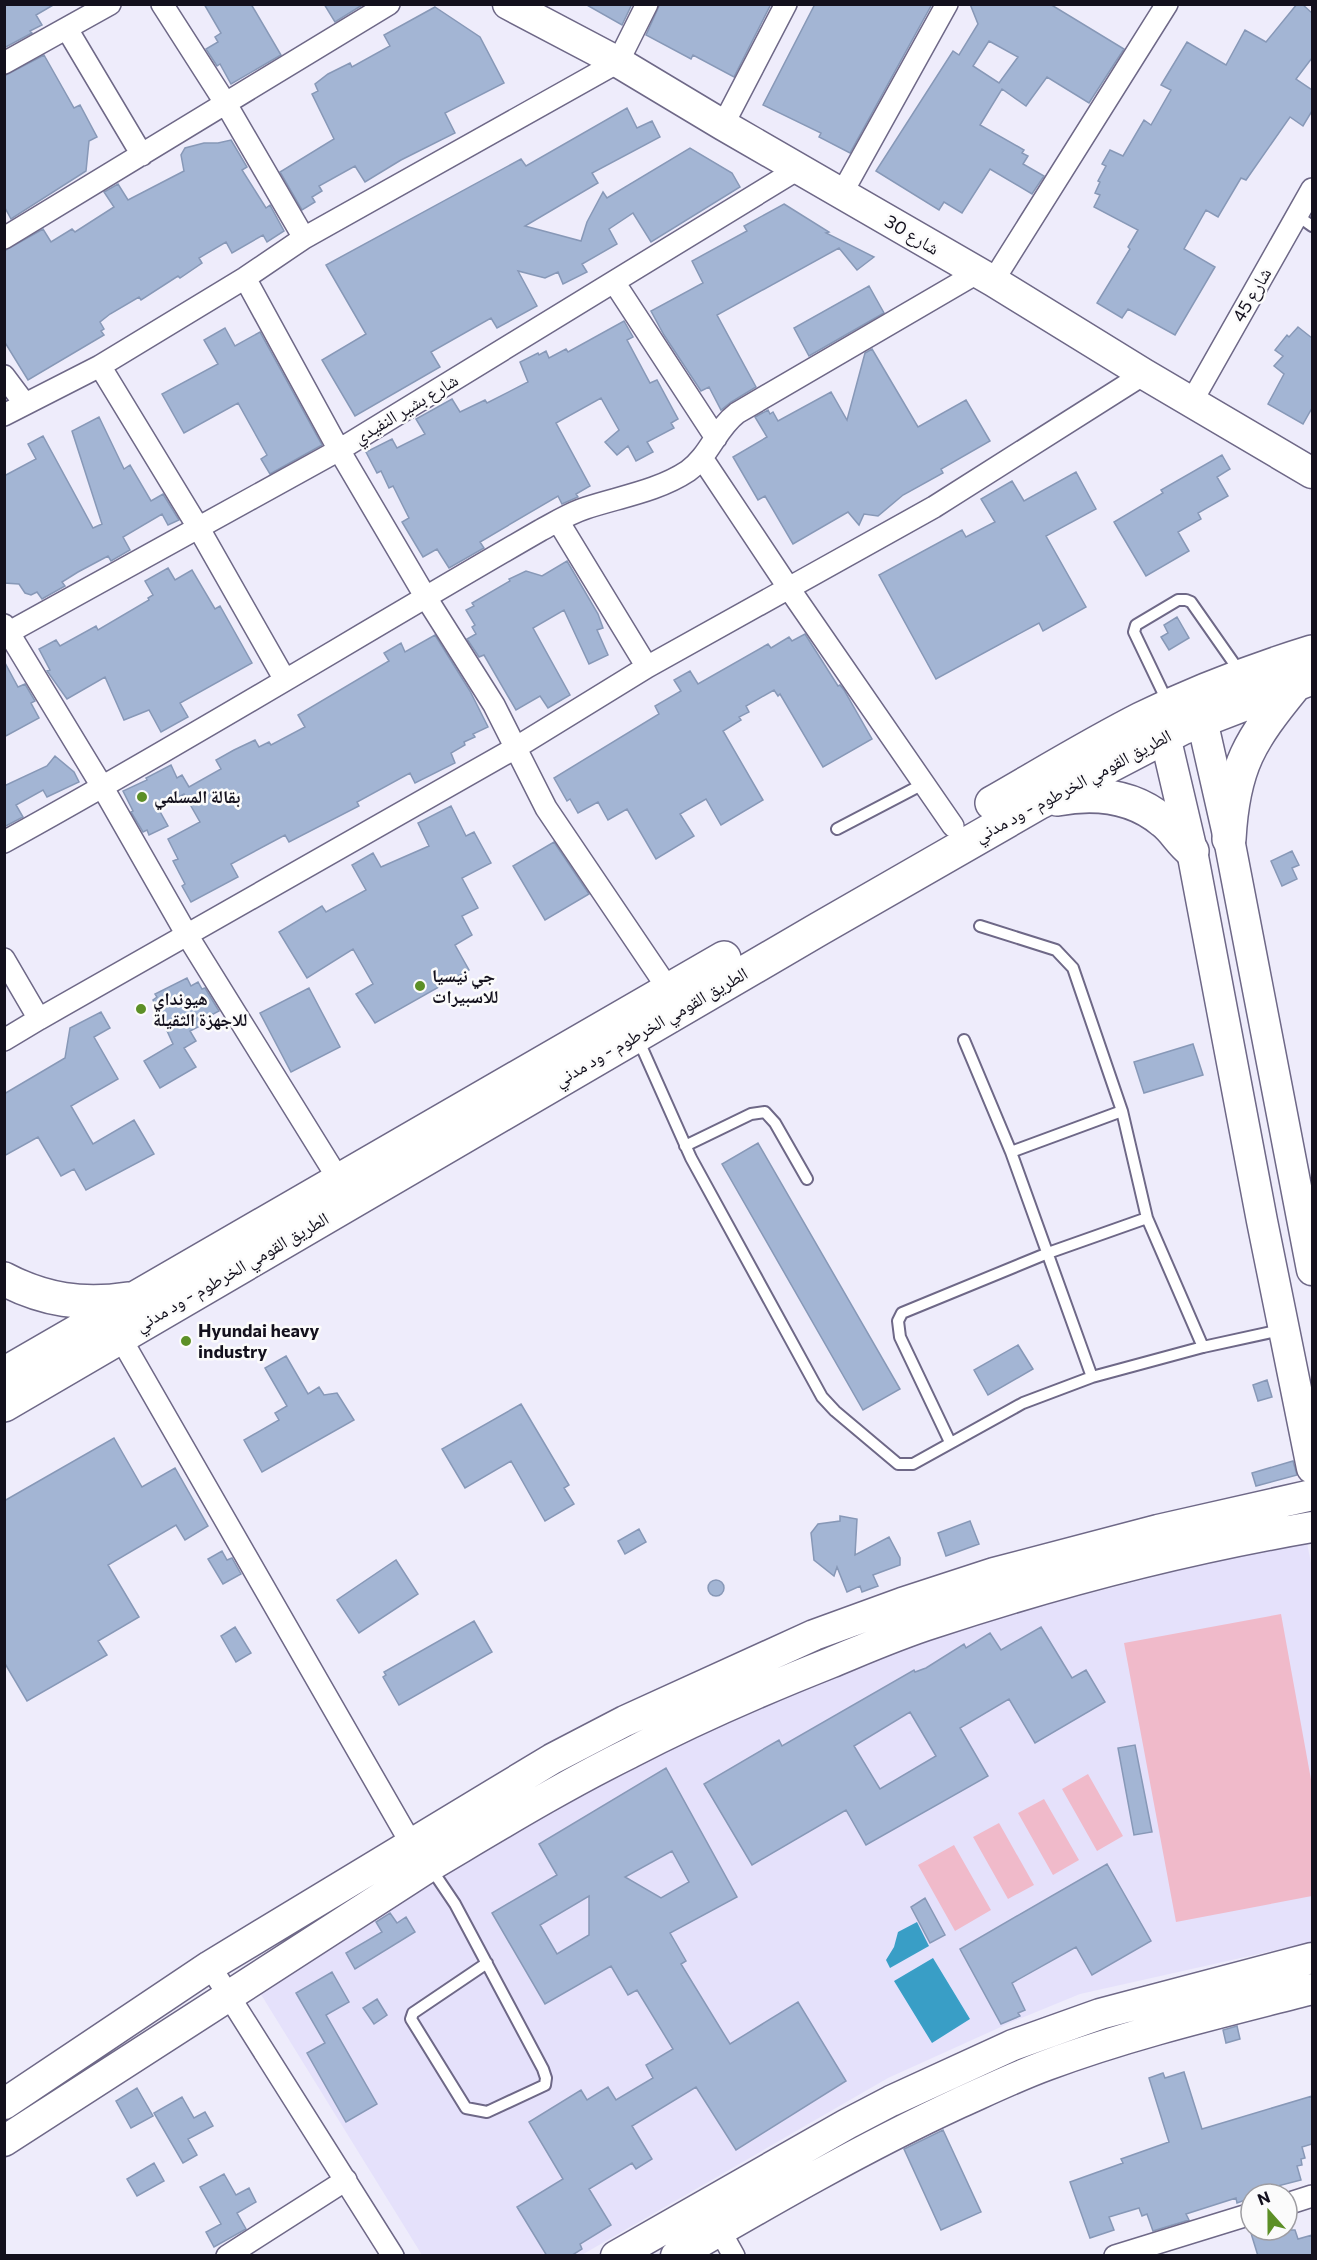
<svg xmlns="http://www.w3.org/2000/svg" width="1317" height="2260" viewBox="0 0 1317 2260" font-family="Commissioner,'Noto Naskh Arabic',sans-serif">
	<rect width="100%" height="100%" fill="#eeecfb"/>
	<path fill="#e5e1fb" d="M1306,1538L1312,1568V1942L1080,1994L1014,2021L888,2078L580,2256L422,2255L257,1988L441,1873L711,1723L907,1640Z"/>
	<path fill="#f0baca" d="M1281,1614L1312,1785V1896L1176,1922L1124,1643Z
		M1088,1774L1123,1836L1097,1851L1062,1789Z
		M1044,1799L1079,1860L1053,1875L1018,1813Z
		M999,1823L1034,1885L1008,1899L973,1837Z
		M954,1845L991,1910L955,1931L918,1865Z"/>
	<path fill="#399ec6" d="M917,1922L929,1946L890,1968L886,1960L894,1947L898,1932Z
		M933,1958L970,2019L932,2043L894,1981Z"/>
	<path fill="#a3b5d4" stroke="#8798b7" stroke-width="1.5" fill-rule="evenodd" d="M4,4H55L36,15L42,25L30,31L32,33L4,48Z
		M204,4H251L281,55L231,84L220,64L217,66L206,49L218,42L215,37L221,33Z
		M324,4H364L335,22Z
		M585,4H632L622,25Z
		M660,4H771L734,77L693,55L691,59L646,35Z
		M815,4H932L850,153L819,137L821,133L763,105Z
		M970,4H1050L1124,49L1089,103L1047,77L1026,106L1002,89L980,125L1024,150L1022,153L1028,156L1023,164L1044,176L1032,194L990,169L962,213L944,202L939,210L876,171L953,51L959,55L978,24ZM989,41L1018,57L999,83L973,66Z
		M1297,4H1302L1312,13V58L1296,79L1312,90V111L1303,126L1290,117L1246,180L1241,178L1218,217L1206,210L1184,249L1215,267L1175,335L1128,309L1122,318L1097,303L1130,249L1128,247L1138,230L1094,207L1100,195L1095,193L1100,182L1098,181L1106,166L1102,164L1110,150L1123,156L1144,120L1151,125L1171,90L1161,85L1187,42L1226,65L1245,30L1266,42Z
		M435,7L480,37L504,83L445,113L455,133L401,160L365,182L355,166L319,186L322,191L312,197L315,202L302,210L280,172L334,139L312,94L318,91L315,84L328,74L350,63L352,67L390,46L384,35Z
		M44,55L74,108L80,105L97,137L89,141L86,171L11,219L4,206V76Z
		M627,108L637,128L652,121L660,137L592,173L598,183L525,226L581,241L587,222L603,192L607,198L690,148L732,173L740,187L651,242L633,213L609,229L617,244L582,264L587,272L563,284L558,272L545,278L518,271L537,306L497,328L491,318L431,352L440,367L355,416L322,360L366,334L326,265L521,159L526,166Z
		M231,140L247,167L242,170L266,208L270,205L284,231L267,242L263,235L232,253L226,242L199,258L202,263L180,278L178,276L141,300L139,297L110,314L100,322L104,329L101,331L104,335L28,380L4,341V251L43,229L51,242L72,229L75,232L114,207L104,192L118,184L128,200L184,171L181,155L185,148L204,143H218Z
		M784,204L829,232L826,233L874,257L857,270L839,248L717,315L756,387L731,402L721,410L709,387L701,391L664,335L651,311L703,283L692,261L747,231L744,226Z
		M869,286L884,313L809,356L794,328Z
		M624,321L633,337L627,340L650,383L657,380L678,419L671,423L674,428L647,442L653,452L636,461L628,446L617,455L605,442L619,430L601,398L556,423L590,486L576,494L578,497L562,504L558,496L480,542L484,548L449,568L437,549L423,557L402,522L409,518L393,486L389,488L381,471L377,473L366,452L392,439L397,448L425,434L416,419L452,399L460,412L485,400L487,403L528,382L520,362L538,353L539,355L546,351L549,358L566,349L568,352Z
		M1298,327L1312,338V408L1303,424L1268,404L1284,374L1274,366L1283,356L1275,350L1287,335L1289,337Z
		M225,328L235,346L260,332L322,445L270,474L261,459L267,455L238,403L184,433L162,394L218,364L204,340Z
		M872,349L918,427L966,400L990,441L941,469L943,473L903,495L878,516L864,514L859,525L848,512L793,544L765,496L758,500L733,457L767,437L755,417L768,410L770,414L773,412L778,421L831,392L847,420L865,353Z
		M99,417L124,469L130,465L151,501L163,494L179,520L168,525L162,514L123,537L130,550L111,561L108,556L78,572L62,582L65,586L42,599L37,592L31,595L25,593L19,584L4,583V476L36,459L28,444L43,436L93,528L102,524L72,431Z
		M1222,455L1230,469L1217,477L1228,496L1198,513L1201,519L1178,532L1189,551L1146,576L1114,522L1163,493L1161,490Z
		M1076,472L1096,509L1046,536L1086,607L1043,631L1039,623L936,679L879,575L962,530L966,537L995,522L981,499L1012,481L1024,501Z
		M567,561L598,614L603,628L597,630L608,655L589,664L564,610L533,628L570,695L548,708L540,696L516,710L484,655L479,657L467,639L476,634L472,627L475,625L466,610L474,606L472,603L510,581L509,579L526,571L542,576Z
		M168,568L175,580L192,570L215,609L220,606L252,663L180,703L188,717L161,732L149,710L124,720L105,677L67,699L47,671L50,670L39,649L56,640L60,646L96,626L98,630L149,600L148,598L153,595L145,581Z
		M1177,617L1189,638L1169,650L1161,637L1168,633L1164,625Z
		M805,634L838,686L840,685L844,690L872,739L823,767L780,694L778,696L774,690L746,706L749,712L739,717L741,720L723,731L763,800L721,825L706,799L680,814L694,836L656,859L627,809L608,820L598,802L578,813L570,799L567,801L554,778L659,714L655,706L681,691L674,680L690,671L698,684L768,644L771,648L789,637L792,641Z
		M435,635L470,691L488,727L473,734L475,737L464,742L465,745L451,753L455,763L415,783L410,773L357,802L359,806L289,842L285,835L231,864L238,877L191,902L182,886L185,884L173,861L178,859L168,839L200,822L184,794L158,808L168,826L149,835L147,830L143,832L131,812L133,811L123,791L147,780L146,778L171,765L177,778L182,775L189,787L221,769L216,760L234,750L255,740L259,747L269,742L271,745L305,727L298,715L389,661L384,653L401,643L405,652Z
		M4,661L18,687L25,684L35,701L31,703L39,718L4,737Z
		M55,756L74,772L79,782L47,797L43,790L16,805L23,817L4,827V786L47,766Z
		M451,806L466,836L474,832L491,863L462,878L478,908L462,916L472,935L455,945L469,970L375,1023L356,994L373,984L353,949L307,978L279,932L322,906L326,912L366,890L352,865L373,853L381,867L429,846L418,823Z
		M554,842L589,894L545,920L513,866Z
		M1292,851L1299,865L1292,868L1297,879L1282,886L1271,861Z
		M187,978L191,986L198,982L202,989L205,988L219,1011L202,1020L204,1024L190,1031L196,1041L184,1048L196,1067L160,1088L144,1061L173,1044L153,1000L157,997L155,994Z
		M309,988L340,1047L291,1072L260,1013Z
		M101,1012L110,1028L94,1037L118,1079L71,1106L93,1144L134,1120L154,1154L86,1190L74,1169L61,1176L38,1137L4,1156V1094L65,1058L70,1028Z
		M1193,1044L1203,1075L1144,1093L1134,1062Z
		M758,1143L900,1389L863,1410L722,1164Z
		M1018,1345L1033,1369L988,1395L974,1370Z
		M286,1356L308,1394L319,1387L324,1395L337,1393L354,1420L262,1472L244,1440L279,1420L275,1413L287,1406L265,1368Z
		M1267,1380L1272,1397L1258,1401L1253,1385Z
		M521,1404L569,1485L564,1488L574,1504L545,1521L511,1461L465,1488L442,1449Z
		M114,1438L142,1487L175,1468L208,1526L185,1540L176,1525L108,1565L139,1617L98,1641L107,1655L27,1701L4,1662V1501Z
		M1293,1461L1297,1475L1256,1486L1252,1473Z
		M840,1516L857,1519L855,1555L889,1537L900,1558V1565L873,1575L878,1586L862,1592L860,1586L847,1592L837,1567L834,1576L814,1560L811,1533L818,1524L840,1521Z
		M970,1521L979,1544L946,1556L938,1533Z
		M639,1529L646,1542L625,1554L618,1541Z
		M222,1551L227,1560L232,1558L241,1574L223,1584L208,1559Z
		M396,1560L418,1594L359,1633L337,1600Z
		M708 1588a8 8 0 1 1 16 0a8 8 0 1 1-16 0Z
		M474,1621L492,1652L399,1705L383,1677L386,1675L384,1672Z
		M235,1627L251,1653L236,1662L221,1636Z
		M1041,1627L1072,1678L1086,1670L1105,1702L1035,1743L1009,1699L960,1728L988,1776L866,1845L846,1810L752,1865L704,1784L779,1740L782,1746L914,1670L915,1672L926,1668L964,1644L966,1648L990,1633L1001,1650ZM910,1712L936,1756L880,1789L854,1746Z
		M1135,1745L1152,1832L1134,1835L1118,1748Z
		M666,1768L737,1897L670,1933L686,1961L681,1964L730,2044L798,2002L846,2081L736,2150L696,2087L632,2126L652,2159L636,2169L632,2163L589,2189L611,2225L580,2244L582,2249L571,2256H547L517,2207L563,2179L529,2122L581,2090L587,2100L608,2087L616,2100L653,2078L646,2065L673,2049L637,1990L628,1995L611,1966L545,2004L492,1913L557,1875L539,1844ZM672,1851L689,1882L661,1898L625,1877ZM589,1896V1935L557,1954L540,1925Z
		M1107,1864L1151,1941L1092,1975L1076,1947L1012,1983L1025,2010L1018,2013L1020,2016L1001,2024L960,1949Z
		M925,1898L945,1935L930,1943L911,1907Z
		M390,1913L397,1923L406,1917L415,1932L355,1969L346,1953L382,1932L376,1922Z
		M332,1972L349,2002L326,2015L377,2104L346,2122L307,2053L325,2043L296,1993Z
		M377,1999L387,2015L374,2024L363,2008Z
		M1237,2026L1240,2039L1226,2043L1223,2030Z
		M1184,2072L1202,2129L1312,2096V2144L1302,2147L1305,2158L1301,2159L1302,2165L1297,2166L1301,2180L1262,2190L1263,2194H1251V2198L1237,2203L1236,2198L1186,2214L1189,2220L1153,2231L1147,2214L1142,2216L1139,2208L1109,2217L1114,2230L1090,2238L1070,2182L1123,2163L1121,2159L1169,2142L1149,2078L1163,2073L1165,2078Z
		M137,2088L153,2116L131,2128L116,2101Z
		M182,2097L194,2118L205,2112L213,2126L188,2139L197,2155L183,2163L154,2113Z
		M943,2130L981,2212L941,2230L904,2149Z
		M154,2163L164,2181L137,2196L127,2179Z
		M224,2174L236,2195L249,2188L256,2202L237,2213L246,2229L214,2247L206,2232L221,2224L200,2187Z
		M1250,2230H1295L1298,2239L1312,2235V2256H1258Z"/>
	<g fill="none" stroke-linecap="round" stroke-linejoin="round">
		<defs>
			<path id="lane" d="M1298,216L1312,226
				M1168,703L1134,632L1136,625L1178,600H1186L1191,602L1240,672
				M837,829L925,783
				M980,926L1056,950L1073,968L1122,1111L1147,1218L1203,1347
				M638,1039L691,1158L822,1397L835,1411L898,1464H913L1023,1403L1092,1377L1203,1347L1281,1330
				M964,1040L1011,1152L1092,1377
				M685,1146L751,1114L765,1112L775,1123L807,1179
				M1011,1152L1122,1111
				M950,1442L900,1337L898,1321L902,1313L1048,1253L1147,1218
				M430,1867L455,1904L543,2069L546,2078L545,2085L487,2112L466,2108L411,2019L413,2013L487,1963"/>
			<path id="street" d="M162,4L226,104L304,238
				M67,29L142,155
				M4,63L110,4
				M723,125L786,4
				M842,193L947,4
				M4,238L389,4
				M245,278L339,450L425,596L494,705L546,808L669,990
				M993,281L1167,4
				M614,282L716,438
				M100,366L198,527L285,680
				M4,376L25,404
				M1192,401L1312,189
				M4,415L100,366L245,278L304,238L618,62L647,4
				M702,458L788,587L953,826
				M558,521L647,667
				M4,625L103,788L187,935L339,1180
				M4,635L339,450L798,169
				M4,842C186,742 362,633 541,530C556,522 570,513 586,508C619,497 658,491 688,471C710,455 716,429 737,413L977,273
				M4,959L39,1019
				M4,1040L39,1019L517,747L647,667L934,507L1144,374
				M120,1337L412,1845L419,1853
				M210,1966L393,2256
				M1287,2204L1312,2196
				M714,2220L734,2256
				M227,2256L346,2180
				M1115,2256L1251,2214"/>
			<path id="secondary" d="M508,4L618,62L723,125L993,281L1144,374L1312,473
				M1202,720L1229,839L1312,1270
				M1165,736L1192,851L1262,1221L1312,1468
				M4,2104L210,1966L552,1759L625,1721L814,1635L902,1603L994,1573L1158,1530L1312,1495
				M4,2141L430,1866C496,1827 561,1787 630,1753C695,1719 762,1690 830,1663C864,1649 898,1634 933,1623C1057,1582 1184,1549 1312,1527
				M616,2256L847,2124L891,2101L1013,2045L1100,2014L1312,1958
				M676,2256C769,2202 862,2148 959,2103C988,2090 1017,2076 1047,2065C1133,2033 1223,2012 1312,1989"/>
			<path id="highway" d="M1057,799C1095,792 1132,795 1163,821C1174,829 1181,843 1192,851
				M992,803C1041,775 1090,745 1141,719C1196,692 1254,670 1312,652
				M1229,839C1233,766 1250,740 1295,685
				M4,1279C44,1300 83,1306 128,1299
				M4,1374L724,958
				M4,1405L819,929L1040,802L1182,728L1312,678"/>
		</defs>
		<use href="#lane" stroke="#6e6887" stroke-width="14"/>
		<use href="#street" stroke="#6e6887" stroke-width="24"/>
		<use href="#secondary" stroke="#6e6887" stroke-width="33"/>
		<use href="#highway" stroke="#6e6887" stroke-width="36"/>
		<use href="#lane" stroke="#fff" stroke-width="10"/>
		<use href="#street" stroke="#fff" stroke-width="21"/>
		<use href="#secondary" stroke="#fff" stroke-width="30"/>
		<use href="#highway" stroke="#fff" stroke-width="33"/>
	</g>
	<g fill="#5c8f26" stroke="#fbfbfb" stroke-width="2">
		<circle cx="142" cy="797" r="6"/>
		<circle cx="420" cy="986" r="6"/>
		<circle cx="141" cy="1009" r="6"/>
		<circle cx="186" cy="1341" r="6"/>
	</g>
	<g text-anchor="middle" stroke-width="5" stroke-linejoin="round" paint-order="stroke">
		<g font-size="18" fill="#13101d" stroke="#fbfbfb">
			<text transform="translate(912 235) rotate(31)" y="6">شارع 30</text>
			<text transform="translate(1252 295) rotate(-60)" y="6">شارع 45</text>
			<text transform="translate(406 409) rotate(-31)" y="6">شارع بشير النفيدي</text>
			<text transform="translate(1073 786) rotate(-28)" y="6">الطريق القومي الخرطوم - ود مدني</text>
			<text transform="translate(651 1027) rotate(-30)" y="6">الطريق القومي الخرطوم - ود مدني</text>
			<text transform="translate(232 1272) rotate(-30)" y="6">الطريق القومي الخرطوم - ود مدني</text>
		</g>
		<g font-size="18" font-weight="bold" fill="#13101d" stroke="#fbfbfb" text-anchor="start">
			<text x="154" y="803">بقالة المسلمي</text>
			<text x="432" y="982">جي نيسيا<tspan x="432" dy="21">للاسبيرات</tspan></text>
			<text x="153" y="1005">هيونداي<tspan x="153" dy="21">للاجهزة الثقيلة</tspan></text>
			<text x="198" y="1337">Hyundai heavy<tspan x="198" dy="21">industry</tspan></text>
		</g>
	</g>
	<rect width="1317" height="2260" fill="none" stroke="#13101d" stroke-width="12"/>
	<g transform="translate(1269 2212) rotate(339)"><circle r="28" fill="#fbfbfb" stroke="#9e9da2" stroke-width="1.5"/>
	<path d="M0-4.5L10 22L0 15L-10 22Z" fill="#5c8f26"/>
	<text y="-9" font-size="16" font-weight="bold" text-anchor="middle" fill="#13101d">N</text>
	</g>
</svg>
